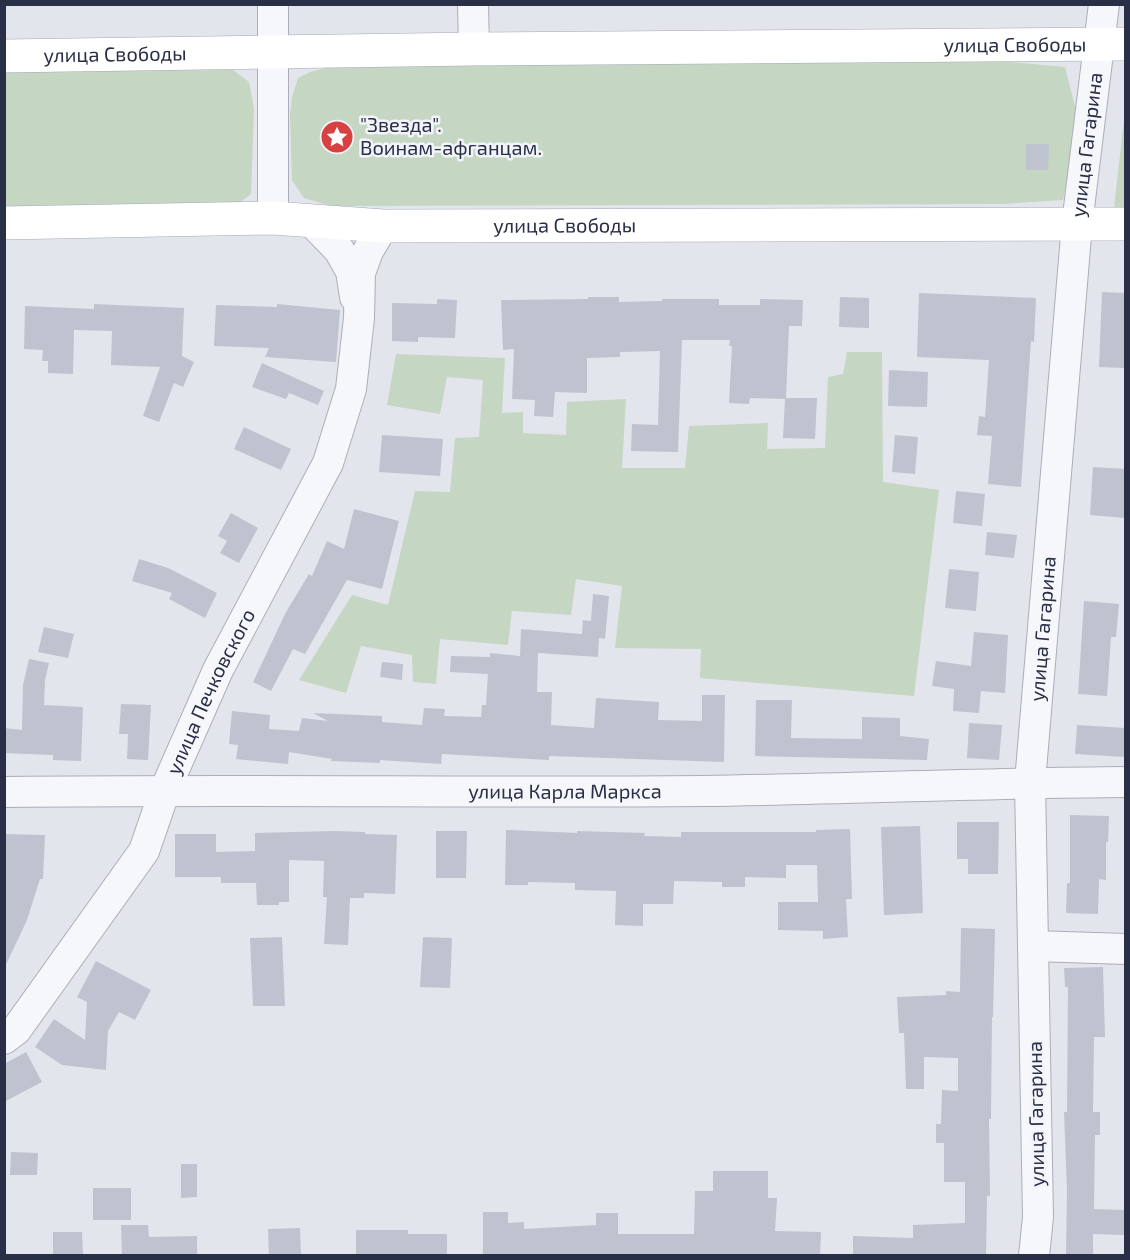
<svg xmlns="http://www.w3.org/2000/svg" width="1130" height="1260" viewBox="0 0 1130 1260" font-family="'Exo 2',sans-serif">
	<rect width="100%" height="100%" fill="#e3e5ec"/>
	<path fill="#c5d6c3" d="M1000,61L1065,67L1079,122L1063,200L1002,204L331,206L304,198L292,180L290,115L292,97L298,78L310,72L333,66Z
		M233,70L249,82L254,109L251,194L235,206L5,207L4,71Z
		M1125,111V208H1114Z
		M847,352H882L883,482L939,490L914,696L700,678L701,649L615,648L622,586L576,579L571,615L512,611L508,645L440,639L436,684L413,682L412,655L361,646L346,693L299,680L352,595L388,605L415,491L450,492L455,438L479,437L483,380L447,377L440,414L387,405L396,354L505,358L502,413L523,412V433L566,435L567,402L626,399L622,468H685L689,426L768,423L767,449L825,448L828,377L843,374Z"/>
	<path fill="#bfc3cf" d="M1026,144H1049L1048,170H1026Z
		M1102,292L1125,293V368L1099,367Z
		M919,293L1036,298L1034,342L1031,341L1021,487L988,484L992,436L977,435L979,416L985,417L989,360L917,357Z
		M588,297H619V302L662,301V299H719V305H760V299L803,300L802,326H789L786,398H817L815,439L783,438L785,399L750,398L749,404L729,403L732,346H729L730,340H682L678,452L631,451L632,424L658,425L660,351L620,352V357L587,358V393L555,392L553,417L534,416L535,400L512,399L514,349L503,350L501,300L588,299Z
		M840,297L869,298V328L839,327Z
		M437,299L457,300L455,338L418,337V342L392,341V303L437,304Z
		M94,304L184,308L182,356L194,362L183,387L174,383L159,422L143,416L160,367L111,365L112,331L74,330L73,374L48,373V361H42L43,350L24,349L25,306L94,309Z
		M277,304L340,310L336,362L265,357L269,348L214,346L216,305L277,307Z
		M262,363L324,391L318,405L289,393L286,399L252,387Z
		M889,370L928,372L927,407L888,406Z
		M244,427L291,449L281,470L234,449Z
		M382,435L443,439L440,476L379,472Z
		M895,435L918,437L915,474L892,472Z
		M1093,467L1125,469V518L1090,515Z
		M956,491L985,494L982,526L953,523Z
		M354,509L399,521L382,589L347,580L305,654L293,649L271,691L253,682L286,612L309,574L312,576L327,541L344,549Z
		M231,513L258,528L239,563L220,553L227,541L218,536Z
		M987,532L1017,535L1014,558L985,555Z
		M139,559L168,568L217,593L205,618L169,599L172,593L132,581Z
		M949,569L979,572L976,611L945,608Z
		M593,594L609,596L605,639L599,638L598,657L538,653L537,692H552L551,725L594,728L596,698L659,702L658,720L702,721V695H725L724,762L549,756V760L442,754L441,764L380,760V763L331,761L332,759L289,752L288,764L236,759L238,745L229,744L232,711L270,715L269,729L299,731L302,718L328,721L313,713L382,716V722L422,725L424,708L445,709L444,716L481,717L482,705H486L488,674L450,672L451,656L490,657V653L520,656L521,629L582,634L583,620L591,621Z
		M1084,601L1119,604L1116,637H1111L1107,696L1078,694Z
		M44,627L74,634L68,658L38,652Z
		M974,632L1008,635L1005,693L981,691L979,713L953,711L954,689L932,686L936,661L971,666Z
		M29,659L49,663L45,680L44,705L83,707L81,761L53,760V755L4,753V728L22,730L23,685Z
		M382,662L403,664L402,680L380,677Z
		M756,700H792L791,738L862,739V717L900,718V736L929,739L927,760L755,756Z
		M121,704L151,705L148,760L127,759L128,734H119Z
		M969,723L1002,725L999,760L967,758Z
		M1077,725L1125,728V757L1075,754Z
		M1070,815L1109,816L1108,842H1106V880L1099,879L1098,914L1066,913L1067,883H1070Z
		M957,822H999L998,874H968V859H957Z
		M920,826L923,913L884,915L881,827Z
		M850,829L852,899H846L848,937L823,939V931L778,930V902H818L817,865H786V878L745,877V887H722V882L674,881L673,904H643V926L615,925L616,891L575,890V883L528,882V885H505L506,830L577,833V831L645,833L644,836L681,837V832H816V830Z
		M334,831L365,832V834L397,835L395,894L364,893V898H350L348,945L324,944L327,897H323L324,861L289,860V902H279V905H257L256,883H221V877H175V834H216V852L255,851V833Z
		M436,831H467L466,878H436Z
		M4,834L45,835L43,879H40L27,920L4,969Z
		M961,928L995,929L993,1017H992L991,1119H989L990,1196H987L986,1256H853V1236L913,1238V1225L965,1223V1182H944V1143H936V1124H941L942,1090L958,1091V1058L924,1057V1089H906L904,1033H899L897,997L946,995V991L960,992Z
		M282,937L285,1006H253L250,938Z
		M423,937L452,938L450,988L420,987Z
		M96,961L151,990L135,1020L119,1012L108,1031L106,1070L62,1065L35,1047L54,1019L85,1040L87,1002L77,997Z
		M1103,967L1105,1037H1094L1093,1112H1100V1135H1095L1094,1209L1125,1210L1124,1235L1093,1234V1256H1066L1067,1190L1064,1112H1067L1068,987H1065L1064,968Z
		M26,1052L42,1082L4,1102V1064Z
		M11,1152L38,1153L37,1175H10Z
		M181,1164H197V1197L181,1198Z
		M713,1171H768V1198H777L775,1231L821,1232L820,1256H483V1212H508V1223L524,1222V1229L596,1225V1213H618V1234H694L695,1191H713Z
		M93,1188H131V1220H93Z
		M121,1225H148L149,1237L197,1236V1256H122Z
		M300,1228L301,1256H269L268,1229Z
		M356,1230H408V1234H447V1256H356Z
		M53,1232H82L83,1256H53Z"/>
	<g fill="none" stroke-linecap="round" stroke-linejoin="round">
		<defs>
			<g id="minor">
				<path d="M473,4L474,49"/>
				<path d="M273,218V4"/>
				<path d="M310,220L339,250L351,271L355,297"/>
				<path id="s1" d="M4,792C237,789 470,793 703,791C844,789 985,783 1126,782"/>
				<path d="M1034,946L1126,949"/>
				<path id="s2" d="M4,1039L16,1030L144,851L165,790L218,670L328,463L351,389L359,318L360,273L368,251L383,226"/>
				<path id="s3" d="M1034,1256L1038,1217L1030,782L1077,224L1104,4"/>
			</g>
			<g id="major">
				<path id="s4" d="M4,56L474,49L1126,44"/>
				<path id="s5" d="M4,223L273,218L383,226L1126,224"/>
			</g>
		</defs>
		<use href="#minor" stroke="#abaeba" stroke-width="32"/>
		<use href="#major" stroke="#a1a7b9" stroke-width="34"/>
		<use href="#minor" stroke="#f6f7fa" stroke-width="30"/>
		<use href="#major" stroke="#fff" stroke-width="33"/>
	</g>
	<defs>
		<symbol id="sight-disc" viewBox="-11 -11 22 22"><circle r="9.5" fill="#d84141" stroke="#f3f4f9"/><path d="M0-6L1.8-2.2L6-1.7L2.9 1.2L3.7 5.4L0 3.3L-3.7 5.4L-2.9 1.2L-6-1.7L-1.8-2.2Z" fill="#fff"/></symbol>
	</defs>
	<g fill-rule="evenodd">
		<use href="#sight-disc" x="318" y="118" width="38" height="38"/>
	</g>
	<g text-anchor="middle" stroke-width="5" stroke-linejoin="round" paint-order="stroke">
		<g font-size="20" fill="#292f46" stroke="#f3f4f9">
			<text dy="7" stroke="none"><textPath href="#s4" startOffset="1011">улица Свободы</textPath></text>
			<text dy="7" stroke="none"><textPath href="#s4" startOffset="111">улица Свободы</textPath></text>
			<text dy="7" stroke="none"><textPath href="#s3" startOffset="1114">улица Гагарина</textPath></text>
			<text dy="7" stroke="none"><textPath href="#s5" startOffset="561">улица Свободы</textPath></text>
			<text dy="7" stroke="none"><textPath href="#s3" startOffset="628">улица Гагарина</textPath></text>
			<text dy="7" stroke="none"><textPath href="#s2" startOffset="408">улица Печковского</textPath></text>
			<text dy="7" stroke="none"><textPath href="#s1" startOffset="561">улица Карла Маркса</textPath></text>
			<text transform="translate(1036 1114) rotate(-91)" y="7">улица Гагарина</text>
		</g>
		<g font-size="20" fill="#292f46" stroke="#f3f4f9" text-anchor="start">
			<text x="360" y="132">"Звезда".<tspan x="360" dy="23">Воинам-афганцам.</tspan></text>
		</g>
	</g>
	<rect width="1130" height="1260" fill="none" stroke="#292f46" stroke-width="12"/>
</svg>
